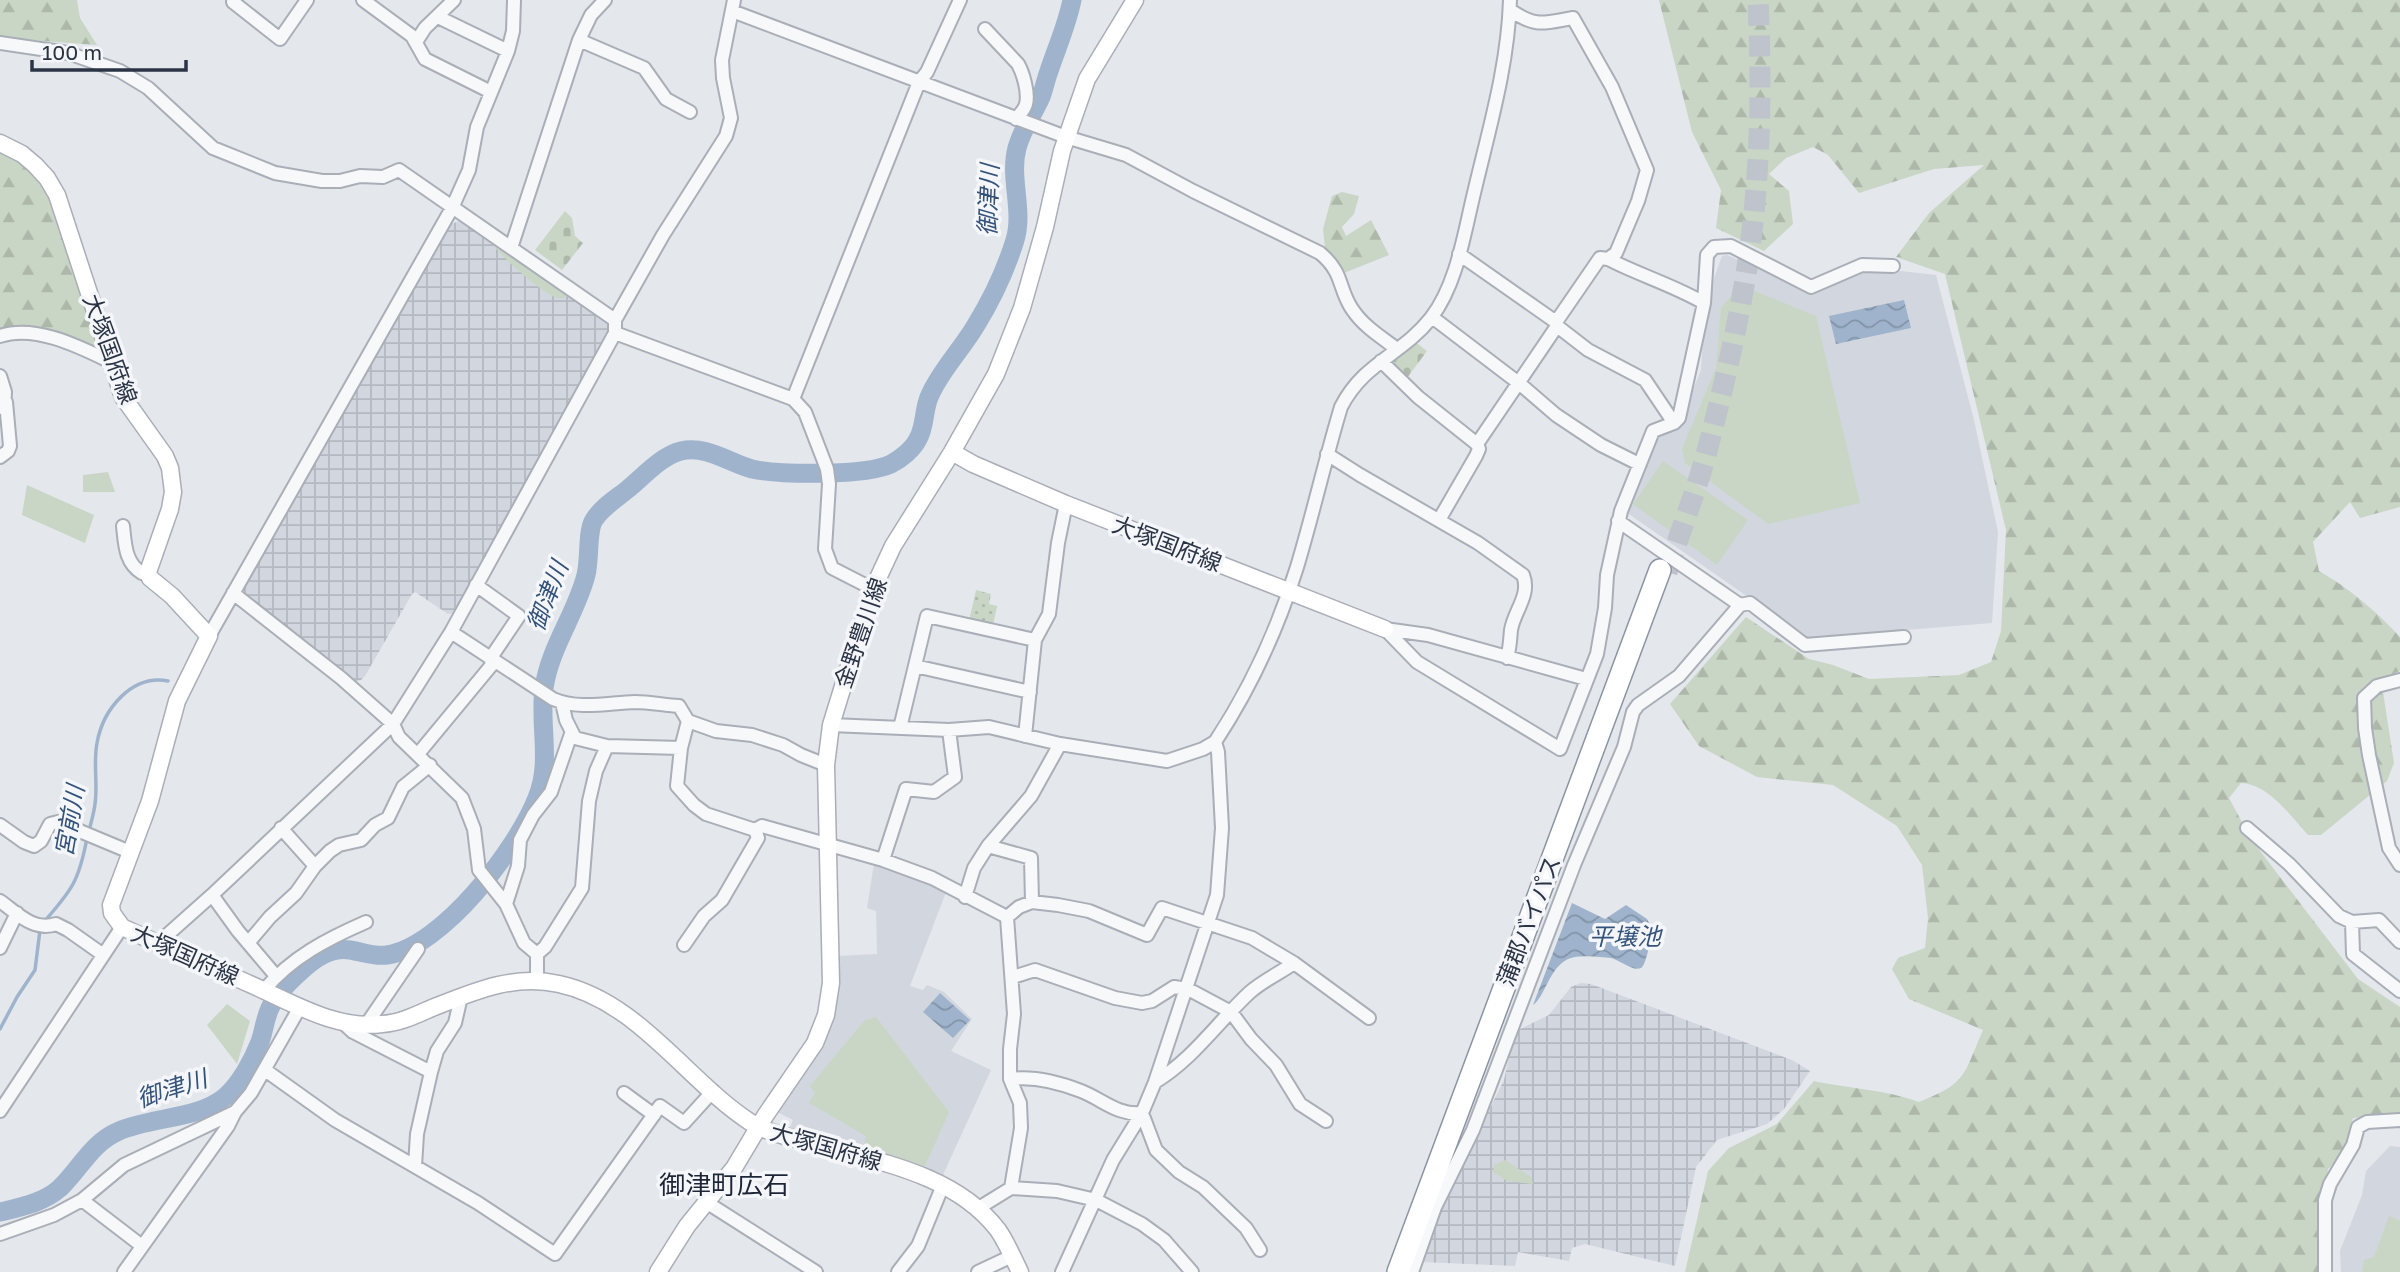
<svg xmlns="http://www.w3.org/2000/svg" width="2400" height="1272" viewBox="0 0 2400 1272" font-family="'Golos Text','Noto Sans JP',sans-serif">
	<defs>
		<pattern id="industrial-grid" width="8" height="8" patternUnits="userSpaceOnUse" patternTransform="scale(1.75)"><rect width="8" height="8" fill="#d2d6de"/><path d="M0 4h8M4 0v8" fill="none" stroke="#b4b8c0"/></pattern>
		<pattern id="forest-firs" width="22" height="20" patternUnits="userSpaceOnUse" patternTransform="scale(1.75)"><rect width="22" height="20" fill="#c9d6c5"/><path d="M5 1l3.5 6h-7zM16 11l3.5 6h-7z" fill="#adb8ab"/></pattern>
		<pattern id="cemetery-stones" width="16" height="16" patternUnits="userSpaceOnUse" patternTransform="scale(1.75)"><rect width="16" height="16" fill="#c9d6c5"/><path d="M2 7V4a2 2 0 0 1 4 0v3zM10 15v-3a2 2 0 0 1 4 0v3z" fill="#adb8ab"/></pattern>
		<pattern id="park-dots" width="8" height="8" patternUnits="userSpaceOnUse" patternTransform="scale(1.75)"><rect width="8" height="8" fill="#c9d6c5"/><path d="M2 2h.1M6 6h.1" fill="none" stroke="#adb8ab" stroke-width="1.8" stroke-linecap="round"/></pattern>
		<pattern id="water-waves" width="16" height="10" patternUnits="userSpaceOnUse" patternTransform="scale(1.75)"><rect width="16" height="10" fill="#9fb4cc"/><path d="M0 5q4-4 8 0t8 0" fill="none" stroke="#8293a7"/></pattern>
	</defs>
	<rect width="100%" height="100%" fill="#e4e7ec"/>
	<path fill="#d2d6de" d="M1727,255L1811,291L1874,268L1936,275L1974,420L1998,532L1992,623L1807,638L1626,512L1654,436L1678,426L1701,370L1705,304L1722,256Z
		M874,864L948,887L910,986L923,990L927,985L944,992L972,1019L951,1051L991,1070L942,1177L788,1132L793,1120L775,1111L802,1073L836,956L877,954L876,911L867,908Z
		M2390,1146L2400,1147V1272H2341L2340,1251L2362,1195L2366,1171Z"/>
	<path fill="url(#industrial-grid)" d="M461,220L608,323L609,333L454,613L448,614L415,592L412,594L365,676L361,680L355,681L241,592L447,226Z
		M1581,983L1591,984L1792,1060L1810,1071L1784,1109L1767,1124L1717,1140L1696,1167L1675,1266L1585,1244L1572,1248L1569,1261L1518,1252L1515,1266L1422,1262L1442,1204L1504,1080L1514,1035L1516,1031L1549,1015L1571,987Z"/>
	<path fill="#c9d6c5" d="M490,240L569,295V296C565,297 562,299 558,298C545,296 495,252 490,240Z
		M1740,285L1816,316L1860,503L1768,524L1685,463L1682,449L1716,368L1721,308Z
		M1663,461L1748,520L1717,565L1633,504Z
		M108,472L115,492H83V475Z
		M27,485L94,515L85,543L22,515Z
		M227,1004L250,1021L237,1064L207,1025Z
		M876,1017L949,1112L925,1166L864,1147L866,1136L809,1103L815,1093L810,1086L864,1021Z
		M1505,1160L1531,1177L1533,1184L1507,1181L1493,1172L1494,1165Z
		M2389,1216L2400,1221V1272H2362L2364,1260L2374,1257Z"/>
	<path fill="url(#forest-firs)" d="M0,0H77L80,18L97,45L0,38Z
		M1659,0H2400V507L2360,518L2350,502L2313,542L2319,571C2349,588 2376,611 2400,637V671L2381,679L2394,763L2387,781L2321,835H2308C2290,815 2268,784 2241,783L2229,798L2251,839L2358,979L2400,1007V1129L2389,1116L2353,1118L2341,1157L2328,1169L2318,1254L2320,1272H1685L1708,1171L1729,1148L1777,1124L1814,1081C1851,1089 1883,1089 1919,1102C1967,1083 1963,1076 1983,1030L1909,999L1892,969L1898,958L1925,948L1928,918L1922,865L1897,826L1833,785L1757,777L1699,746L1670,704L1746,617L1809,659L1833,665L1869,679L1959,675L1991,662L2001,631L2006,530L1945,274L1896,257L1929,213L1984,165L1934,169L1859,193L1828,155L1813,147L1786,158L1769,174L1789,191L1793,224L1764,251L1716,228L1721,190L1692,132Z
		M0,149L31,168L53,198L99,349L66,336L0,333Z
		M1342,192L1359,196L1354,214L1342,227L1346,236L1371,220L1389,255L1344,273L1334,257L1325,248L1323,229L1332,196Z"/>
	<path fill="url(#cemetery-stones)" d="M565,211L572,218L575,236L583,243L562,270L535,250Z
		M1414,341L1427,351L1407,378L1390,364L1391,360Z"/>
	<path fill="url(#park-dots)" d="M976,590L991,594L989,604L997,606L993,626L969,621Z"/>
	<path fill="url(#water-waves)" d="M1904,300L1911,328L1836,344L1829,316Z
		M1572,903L1605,919L1626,905L1647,919L1652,928C1652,935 1646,966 1641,968C1633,972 1620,960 1611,958C1600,957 1579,954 1568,959C1549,968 1545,997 1533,1005Z
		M940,993L970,1020L953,1038L923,1012Z"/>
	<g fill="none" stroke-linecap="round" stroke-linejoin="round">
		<path stroke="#9fb4cc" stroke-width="3.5" d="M89,831C91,822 94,813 95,804C98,784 93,763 97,743C103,709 132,674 168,681
			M43,923C72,890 79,881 87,838
			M0,1029L17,997L35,970L40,930"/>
		<path stroke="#9fb4cc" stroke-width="19" d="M0,1212C21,1207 43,1203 60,1188C81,1168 91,1143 119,1131C151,1117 199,1119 225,1097C240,1084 253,1060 260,1042C264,1031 265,1017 271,1006C277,994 291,980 301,971C315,958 331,947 350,950C363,952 374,957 387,955C442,947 517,849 537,798C552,762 539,726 544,688C550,647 576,614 586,575C590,560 587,530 594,520C601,508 617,498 628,489C644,476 661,456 681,451C707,445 729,463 752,469C780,475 866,476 891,464C901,459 913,449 918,439C926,425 923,409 930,395C941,370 962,349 976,325C992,299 1006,269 1015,240C1024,210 1009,178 1017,148C1022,129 1033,115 1041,97C1044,89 1046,79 1049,71C1057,47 1067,25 1072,0"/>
		<path stroke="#bfc3cb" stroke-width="21" stroke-dasharray="21 10" stroke-linecap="butt" d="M1667,572C1680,532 1696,492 1707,451C1728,370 1748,285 1755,201C1761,134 1761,67 1758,0"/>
		<defs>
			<path id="street" d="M235,0L233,2L280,39L307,0
				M363,0L412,36L425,59L491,92
				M732,11L1066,137L1126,155L1193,191L1320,253C1344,273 1338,288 1352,309C1364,327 1381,337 1397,349
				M438,17L508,51
				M985,29L1018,64C1023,73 1029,93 1026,104C1025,109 1020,114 1016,119
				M579,40L644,68L666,99L690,112
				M416,42L425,28L454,0
				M0,43L68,53L120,71L148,88L213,148L275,173L322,181H340L360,176L383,177L399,170L615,320
				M511,248L579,40L591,15L605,0
				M1459,254L1556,322
				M1608,259C1639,275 1673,285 1704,303
				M1432,317L1520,384L1556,415L1601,445L1639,464
				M1557,326L1588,350L1645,380L1674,423
				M615,333L793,399L805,412L827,469L829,484L825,549L832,568L873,589
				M0,336C35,324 80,347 111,362
				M1381,361L1418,397L1477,444
				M0,376L5,392L4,409
				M793,399L919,82L927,72L960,0
				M1327,454L1360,475L1478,543L1523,575C1531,595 1514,611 1511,630C1510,640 1510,648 1507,658
				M0,457L8,451L10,446L6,402
				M1439,520L1476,456L1479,449L1477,444L1557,326L1556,322L1600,258L1608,259L1616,253L1638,201L1647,170L1612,87L1573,18C1543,23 1537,28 1510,10
				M1618,521L1740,605
				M123,526C125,544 125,563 142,573L148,572
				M476,585L519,616L490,659
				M233,593L341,678L393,724L399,737L462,798L474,829L479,870L506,904L524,943L537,954
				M1385,629L1417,662L1560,749L1597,654L1605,608L1607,575L1621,511L1653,431L1674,423L1679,418L1704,303L1707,255L1714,247L1731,246L1811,287L1862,265L1893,266
				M1385,629L1428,635L1586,679
				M451,632L553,699C579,710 607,703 635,702C649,702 664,705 679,706L688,721L716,731L752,735L783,745L801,755L826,765
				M209,636L452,208L469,170L477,127L508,51L513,31L514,0
				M915,666L1030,692
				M2400,680L2377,686L2364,698L2365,728L2369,755L2389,848L2400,865
				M562,703L566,720L575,738L607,746L681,748
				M688,721L681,748L677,786L694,805L706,814L755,830L762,826L883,860L932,878L1007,917L1014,1014L1010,1049V1079L1020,1103L1021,1128L1011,1188
				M831,725L949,730L989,727L1060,744L1167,761L1203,749L1215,742
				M900,728L927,616L1035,640
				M1025,736L1035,640L1049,614L1058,543L1066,504
				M418,754L495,661
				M0,825L24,842L34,846L41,841L50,824L58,822L130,852
				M281,828L315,866
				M2247,828L2289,864L2339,916L2352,922L2379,920L2400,942
				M988,846L1031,858L1032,902
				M883,860L906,789L934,792L955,777L949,730
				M212,895L238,931L276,976
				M965,897L974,868L988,846L1031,796L1060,744
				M0,901C17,913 34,932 56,924L68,930L102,954
				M506,904L518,866L520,840L533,815L551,792L571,734
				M1007,917L1019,907L1032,902L1058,905L1089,911L1147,935L1162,908L1252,938L1294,963L1369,1018
				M2352,922L2353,954L2400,991
				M248,943L270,917L296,893L315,866L330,851L339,845L361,840L375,825L388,818L403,787L430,765
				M157,944L212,895L393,724L451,632L615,333V320L663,235L726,136L731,118L723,78L722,60L734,0
				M684,945L704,916L722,900L758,838L755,830
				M0,948L17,913
				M1013,977L1035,970L1115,998L1142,1003L1152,1001L1174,987L1188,989L1231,1012L1251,1039L1276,1065L1300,1104L1326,1121
				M537,980V954L545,947L582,888L589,801L596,771L607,746
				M264,990C292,957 327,939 366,922
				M341,1021L353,1032L431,1072
				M366,1025L418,949
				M265,1070L335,1120L478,1203L555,1254L660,1106L684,1123L713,1091
				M1010,1079C1034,1076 1058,1082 1081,1091C1102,1099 1118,1116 1142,1113L1156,1150L1179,1172L1203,1187L1246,1228L1260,1250
				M1155,1082C1193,1059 1217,1023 1249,993C1262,981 1280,973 1294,963
				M624,1093L654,1115
				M0,1111L122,927
				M415,1166L417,1134L431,1072L437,1051L455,1023L461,997
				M82,1200L142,1246
				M706,1202L816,1272
				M977,1209L1011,1188L1057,1191L1096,1200L1142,1224L1164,1240L1192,1272
				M0,1234L54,1215L82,1200L124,1165L235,1112L251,1093L300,1007
				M124,1272L228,1126L235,1112
				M898,1272L918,1246L943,1185
				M978,1272L1012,1256
				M1062,1272L1113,1160L1142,1113L1155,1082L1217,895L1222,828L1218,752L1215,742C1250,689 1278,628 1297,567C1313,514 1325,460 1341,407C1364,362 1402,355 1431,318C1457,284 1464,234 1474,193C1489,129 1508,66 1510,0
				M1412,1272L1435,1207L1473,1130L1574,865L1624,747L1633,712L1638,705L1679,676L1740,605L1750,603L1805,645L1904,637
				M2325,1272V1200L2330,1184L2353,1145L2358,1127L2367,1122L2400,1120"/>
			<path id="secondary" d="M0,143L22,154L35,165L47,178L57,195L123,397L165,456L170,468L173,492L170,509L148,572L150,578L172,596L209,636L177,701L150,801L111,905L112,913L122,927C165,947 209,966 252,985C293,1003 336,1030 382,1024C400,1023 416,1015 432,1008C475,991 513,974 559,984C638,1001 686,1080 750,1122C769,1134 794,1138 815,1144C879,1162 955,1174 998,1230C1007,1243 1013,1258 1020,1272
				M952,452L973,464L1066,504L1385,629
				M658,1272L687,1226L734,1168L765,1116L815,1043L826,1015L831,983L826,765L831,725L873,589L893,546L952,452L996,374L1022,308L1045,227L1062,151L1087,79L1135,0"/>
			<path id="highway" d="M1398,1272L1660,570"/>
		</defs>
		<use href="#street" stroke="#a9aeb7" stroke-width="16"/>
		<use href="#secondary" stroke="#a9aeb7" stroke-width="19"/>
		<use href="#highway" stroke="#8b94a3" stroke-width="24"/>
		<use href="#street" stroke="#f7f8fa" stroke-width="12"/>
		<use href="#secondary" stroke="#fff" stroke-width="16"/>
		<use href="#highway" stroke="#fff" stroke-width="21"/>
	</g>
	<g text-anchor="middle" stroke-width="7" stroke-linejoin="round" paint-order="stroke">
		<g font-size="23" fill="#2b3445" stroke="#f4f6f9">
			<text transform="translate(110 349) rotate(70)" y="8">大塚国府線</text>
			<text transform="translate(1167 544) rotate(21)" y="8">大塚国府線</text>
			<text transform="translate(861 633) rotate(-71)" y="8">金野豊川線</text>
			<text transform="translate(1529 921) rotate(-69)" y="8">蒲郡バイパス</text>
			<text transform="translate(185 955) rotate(24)" y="8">大塚国府線</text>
			<text transform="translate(826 1147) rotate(16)" y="8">大塚国府線</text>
		</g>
		<g font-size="24" font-style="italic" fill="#34527a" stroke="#f4f6f9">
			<text transform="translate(989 200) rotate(-88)" y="8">御津川</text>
			<text transform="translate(548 596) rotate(-69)" y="8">御津川</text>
			<text transform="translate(70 821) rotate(-80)" y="8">宮前川</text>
			<text x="1625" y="945">平壌池</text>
			<text transform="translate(172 1089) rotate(-18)" y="8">御津川</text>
		</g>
		<g font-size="26" fill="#1d2536" stroke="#f4f6f9">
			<text x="724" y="1194">御津町広石</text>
		</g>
	</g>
	<path d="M32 60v10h154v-10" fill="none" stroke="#2b3445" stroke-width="3.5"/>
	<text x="42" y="60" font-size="21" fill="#2b3445" stroke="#f4f6f9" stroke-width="5" paint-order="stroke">100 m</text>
</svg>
